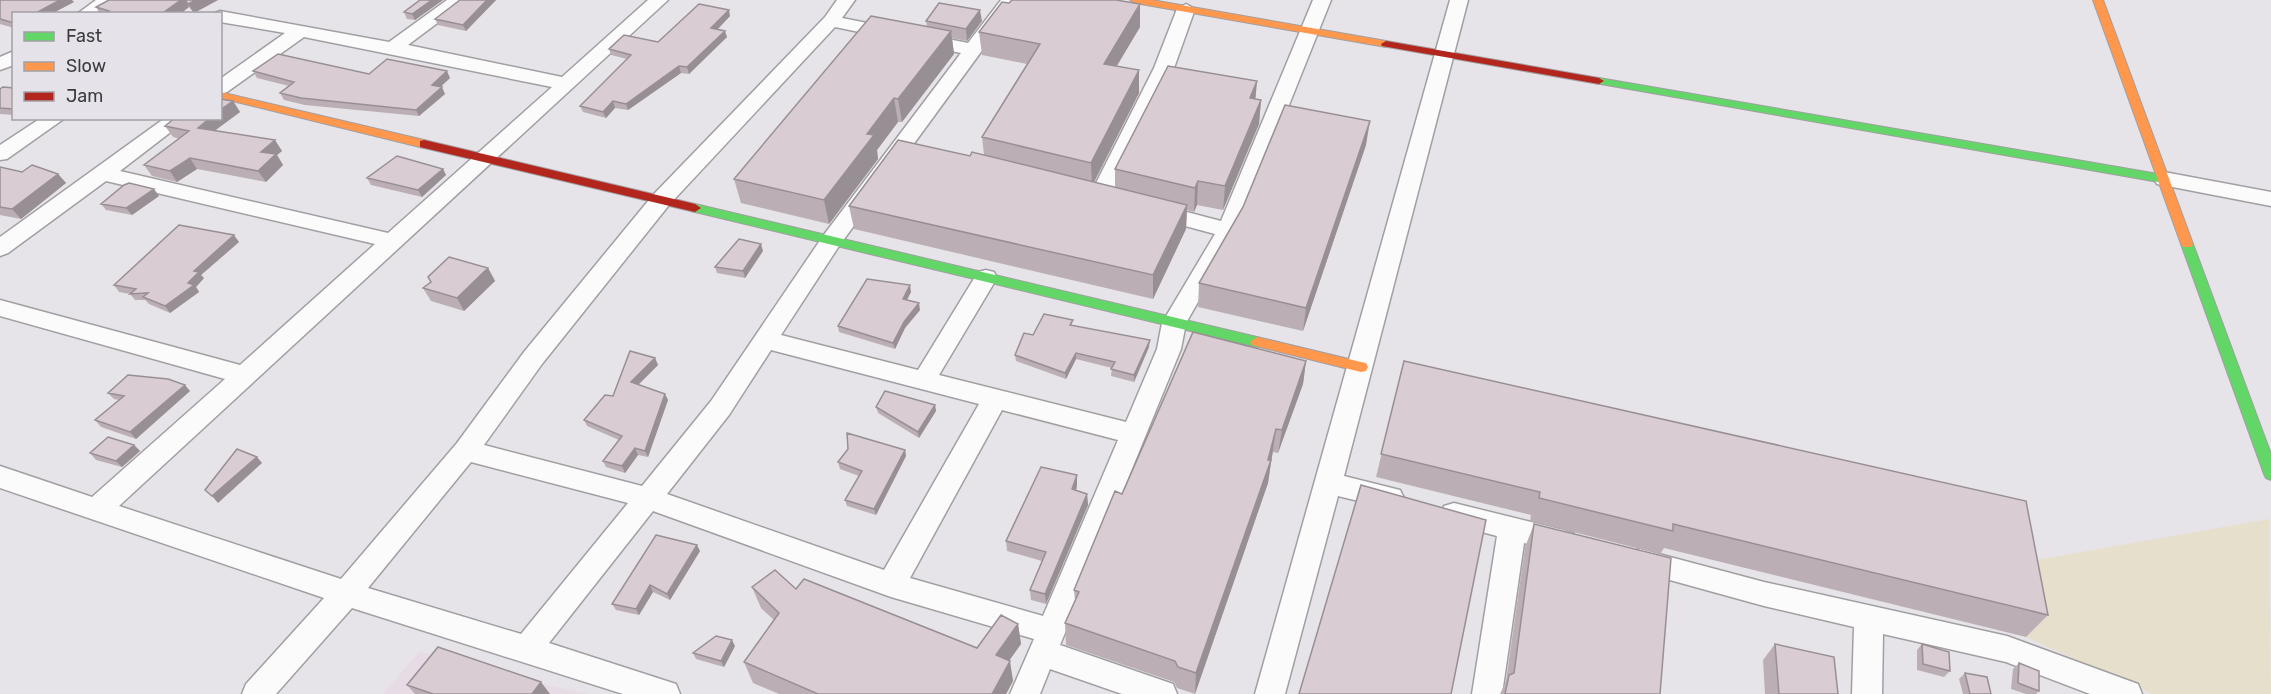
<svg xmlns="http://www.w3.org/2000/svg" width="2271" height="694" viewBox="0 0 2271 694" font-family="Rubik,sans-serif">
	<rect width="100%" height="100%" fill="#e6e4e8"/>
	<path fill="#e7dbe5" d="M420,651L451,664L589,694H383Z"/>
	<path fill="#e5dfcc" d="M2269,519L2271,694H2152L2026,637L2013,564Z"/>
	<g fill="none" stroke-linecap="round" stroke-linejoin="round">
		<defs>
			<path id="street" d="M96,0H117L99,14H77Z
				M447,0H468L408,45L562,77L648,0H668L119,506L341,579L457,443L524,352L653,195L825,17L837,0H855L842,18L968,43L1001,0H1019L839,246L781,335L918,370L978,272L986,270L994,272L997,278L939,375L1126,422L1157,349L1162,323L1215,234L1148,216L1145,211L1148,206L1156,204L1221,221L1313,0H1331L1239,230L1186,323L1181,349L1060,645L1173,684L1177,694H1122L1050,669L1040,694H1010L1034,639L891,597L653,511L549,643L676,684L680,694H623L352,608L276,694H242L246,684L324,598L0,488V466L92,497L225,379L0,316V300L240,365L375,244L106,181L8,253L0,256V237L165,118H189L120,171L388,233L552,87L304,37L227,92L220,94V79L285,33L220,22V14H213L220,11L389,42ZM835,27L961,53L823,236L711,401L642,486L484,445L542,364L669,205ZM771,350L979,404L884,570L667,494L729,415ZM1002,410L1118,440L1043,616L910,578ZM471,462L628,503L521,634L368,588Z
				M1450,0H1468L1344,476L1400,490L1404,498L1400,506L1391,509L1338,496L1285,694H1255Z
				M1186,4L1195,9L1174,68L1111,197L1108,202H1092L1089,197L1154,68L1177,9Z
				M14,51V65L0,70V57Z
				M41,118H65L7,159L0,160V145Z
				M2164,172L2271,192V206L2157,184L2154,179L2157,174Z
				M1454,503L1563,530L1573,533L1577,541L1573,549L1563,552L1524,543L1502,694H1472L1497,536L1444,522L1441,514L1444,506Z
				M1640,549L1764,582L2007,636L2138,684L2142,694H2090L2006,662L1883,634L1882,694H1852L1854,627L1764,606L1630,569L1626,561L1630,553Z"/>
			<path id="fast" d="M1599,78L2164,175L2170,179L2164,183L1595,83V79Z
				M695,204L1257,337L1264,342L1257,347L691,211L689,208Z
				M2187,240L2193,244L2271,454V480L2266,478L2264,474L2181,244Z"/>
			<path id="slow" d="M1130,0H1152L1386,41L1391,44L1386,47L1135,3Z
				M2093,0H2103L2193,244L2191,247H2183L2181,244Z
				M220,92L424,140L430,144L424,148L220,98Z
				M1257,337L1361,362L1366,363L1368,367L1366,371L1361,372L1252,345L1250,342Z"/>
			<path id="jam" d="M1386,41L1599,78L1604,81L1599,84L1382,46L1381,44Z
				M424,140L695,204L701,208L695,212L420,147V141Z"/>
		</defs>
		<use href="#street" stroke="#a19fa2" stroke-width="3"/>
		<use href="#fast" stroke="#a19fa2" stroke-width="2"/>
		<use href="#slow" stroke="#a19fa2" stroke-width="2"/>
		<use href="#jam" stroke="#a19fa2" stroke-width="2"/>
		<use href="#street" fill="#fbfbfc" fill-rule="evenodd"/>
		<use href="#fast" fill="#63d668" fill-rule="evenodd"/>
		<use href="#slow" fill="#ff974d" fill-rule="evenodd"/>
		<use href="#jam" fill="#b3261e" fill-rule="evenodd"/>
	</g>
	<path fill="#bbafb5" d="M0,0L74,2L51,14H14V28L0,24Z
		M109,0H218L194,13L189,7L180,14H100L96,7Z
		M420,0H443L415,20L407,19L404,12Z
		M460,0H496L466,31L438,25L435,19Z
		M1009,3L1140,4V27L1117,66L1139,70V93L1094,182L1115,188V169L1257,81L1255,99L1261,100L1259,124L1223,210L1197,205L1194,212L1187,210L1186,229L1153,299L854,229L849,206L970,156L984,155L982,137L1027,64L982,55L979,32Z
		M730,16L718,29L727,37L689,74L681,73L628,110L615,108L606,118L583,112L580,106L627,59L611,55L609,49L658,42Z
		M926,21H982L967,41L952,38L954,54L902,122H898L877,150L878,159L829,224L741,203L734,179L927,26Z
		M253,71L369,74L450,78L440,87L445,94L419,116L305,105L284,100L280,93L289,86L257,78Z
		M14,88V115L0,114V89Z
		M233,101L240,112L215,130L282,151L277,155L283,165L266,182L197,169L177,182L152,176L144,165L180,139L173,137L165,126Z
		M1366,145L1303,331L1198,307L1199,283L1243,207Z
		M0,167L22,172L58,174L66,183L21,219L0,215Z
		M443,169L446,175L422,197L371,185L367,178Z
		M159,196L132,215L106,210L101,204Z
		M239,242L201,275L204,278L196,287L199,292L170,313L149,304L145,300H135L130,294L119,292L114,285Z
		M763,251L745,278L717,273L715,267Z
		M488,268L495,281L464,311L431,301L423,288Z
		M911,292L907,300L920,310L905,328L895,349L839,332L838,326Z
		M1073,325L1149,347L1134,382L1111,376L1112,368L1076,359L1066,379L1016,361L1015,355L1033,335Z
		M655,358L658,365L638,385L665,394L668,400L648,457L638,455L625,473L606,467L603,461L619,440L587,426L584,420L613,396Z
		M1306,361L1303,384L1278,453L1273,452L1271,462L1268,483L1195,694L1177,688L1174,682L1066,645L1065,623L1075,600L1074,590L1122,494Z
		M1404,361L2048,615L2026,637L1664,548L1660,554L1530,521L1531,515L1376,477Z
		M190,391L136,439L101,427L95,420L119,400L114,399L108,393Z
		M935,405L936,411L919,438L878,413L876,407Z
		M134,445L140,451L122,467L96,460L90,453Z
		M905,450L906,456L876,515L847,506L845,500L859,476L840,469L838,462Z
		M1077,475V486L1076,491L1087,494L1088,505L1046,604L1031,600L1030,590L1042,561L1007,551L1006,541Z
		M1534,524L1660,694H1500L1506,681L1525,547Z
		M700,551L670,600L653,592L639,615L616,610L612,604Z
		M752,587L796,589L977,648L1018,624L1021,644L1009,660L1013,681L1006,694H779L753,683L744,662L774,620L761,608Z
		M1775,644L1838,694H1765L1763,660Z
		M1922,644L1950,671L1944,677L1917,670V650Z
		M735,646L724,667L696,659L693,653Z
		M2019,663L2039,691L2036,694H2026L2011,689L2013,669Z
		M1965,673L1991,694H1963L1959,679Z
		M407,685L550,694H415Z"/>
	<path fill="#988f94" d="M60,0H72L74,2L51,14H34Z
		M181,0H185L189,7L180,14H161Z
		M196,0H218L194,13L188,4Z
		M432,0H443L415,20L412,14Z
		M487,0H496L466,31L463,25Z
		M1140,4V27L1104,87V64Z
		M729,10L730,16L713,34L711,28Z
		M980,10L982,21L967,41L966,29Z
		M725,31L727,37L689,74L687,67Z
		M951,31L954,54L902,122L898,99Z
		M679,66L681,73L628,110L626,104Z
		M1139,70V93L1092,186L1091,163Z
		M447,71L450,78L435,92L432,85Z
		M1257,81L1255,104L1250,98Z
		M442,87L445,94L419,116L416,110Z
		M894,98L898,122L877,150L878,159L829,224L824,200L867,134Z
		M1261,100L1259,124L1223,210L1225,186Z
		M233,101L240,112L205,138L198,128L210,118H220V110Z
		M613,101L615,108L606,118L603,112Z
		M1370,121L1366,145L1303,331L1306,308Z
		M275,140L282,151L277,155L283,165L266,182L258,171L261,152Z
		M190,158L197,169L177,182L170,171Z
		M443,169L446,175L422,197L418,190Z
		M58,174L66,183L21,219L12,209Z
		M1198,181L1197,205L1194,212L1195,188Z
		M154,189L159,196L132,215L126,208Z
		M1187,205L1186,229L1153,299V275Z
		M234,235L239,242L201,275L204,278L196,287L199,292L170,313L165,306L188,283L194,271Z
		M761,244L763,251L745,278L743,271Z
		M488,268L495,281L464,311L457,298Z
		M910,285L911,292L904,305L903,299Z
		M919,303L920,310L905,328L895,349L893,343L904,322Z
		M1150,340L1149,347L1134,382V375Z
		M1076,353V359L1066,379L1065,373Z
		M655,358L658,365L634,389L631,382Z
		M1306,361L1303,384L1278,453L1282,430Z
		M185,385L190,391L136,439L130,432Z
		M665,394L668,400L648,457L645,451Z
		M935,405L936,411L919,438L918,432Z
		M1276,429L1268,483L1195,694L1196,673L1268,460Z
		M134,445L140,451L122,467L116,461Z
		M635,448L638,455L625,473L622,466Z
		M905,450L906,456L876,515L874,509Z
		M257,457L262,463L218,503L212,496Z
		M1077,475V486L1073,500L1072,489Z
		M1087,494L1088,505L1046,604L1045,594Z
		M697,545L700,551L670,600L667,594Z
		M650,585L653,592L639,615L636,609Z
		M1018,624L1021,644L999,675L996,655Z
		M732,640L735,646L724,667L721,661Z
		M1010,661L1013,681L1006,694H992Z
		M541,682L550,694H532Z"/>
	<path fill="#d9ccd3" stroke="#988f94" stroke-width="1.5" d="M0,0H60L34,14H14V23L0,19Z
		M109,0H181L161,14H104L109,11L96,7Z
		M185,0H196L188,4Z
		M420,0H432L412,14L404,12Z
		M460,0H487L463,25L435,19Z
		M1012,0H1116L1140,4L1104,64L1139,70L1091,163L982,137L1040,44L979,32L1002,2L1009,3Z
		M939,3L980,10L966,29L926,21Z
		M699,4L729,10L711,28L725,31L687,67L679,66L626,104L613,101L603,112L580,106L631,55L609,49L624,35L658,42Z
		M871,16L951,31L898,99L894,98L867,134L874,135L824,200L734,179Z
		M278,54L369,74L387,59L447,71L432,85L442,87L416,110L301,98L280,93L294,82L253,71Z
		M1168,66L1257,81L1250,98L1261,100L1225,186L1198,181L1195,188L1115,169Z
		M3,87L14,88V109L0,108V89Z
		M220,99L233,101L220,110Z
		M1285,105L1370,121L1306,308L1199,283L1243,207Z
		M175,118H210L198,128L275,140L261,152L276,154L258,171L190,158L170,171L144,165L189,131L165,126Z
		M898,140L970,156L972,152L1187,205L1153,275L849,206Z
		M397,156L443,169L418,190L367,178Z
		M32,165L58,174L12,209L0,207V167L22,172Z
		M129,183L154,189L126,208L101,204L124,185Z
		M179,225L234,235L194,271L199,272L188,283L194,285L165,306L143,297L148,293L130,294L136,289L114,285Z
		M739,239L761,244L743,271L715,267Z
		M449,257L488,268L457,298L423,288L431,282L428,277Z
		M867,279L910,285L903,299L919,303L904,322L893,343L838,326Z
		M1044,314L1073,320L1070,325L1150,340L1134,375L1111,369L1115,362L1076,353L1065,373L1015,355L1024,333L1033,335Z
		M1193,332L1306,361L1282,430L1276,429L1268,460H1271L1196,673L1178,667L1175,661L1065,623L1079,592L1074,590L1115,491L1122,494Z
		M630,351L655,358L631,382L665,394L645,451L635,448L622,466L603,461L622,436L584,420L605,395L613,396Z
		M1404,361L2026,501L2048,615L1673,524V531L1539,498L1540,492L1381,454Z
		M128,375L168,379L185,385L130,432L95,420L124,396L108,393Z
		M885,391L935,405L918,432L876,407Z
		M847,433L905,450L874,509L845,500L862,471L838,462L848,449Z
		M108,437L134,445L116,461L90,453Z
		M237,449L257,457L212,496L205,490Z
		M1041,467L1077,475L1072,489L1087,494L1045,594L1030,590L1046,552L1006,541Z
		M1361,485L1486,520L1451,694H1299Z
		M1534,524L1671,558L1660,694H1505L1509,675L1514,673Z
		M656,535L697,545L667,594L650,585L636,609L612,604Z
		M775,570L796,589L804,579L977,648L1001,615L1018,624L996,655L1010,661L992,694H818L744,662L779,613L752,587Z
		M716,636L732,640L721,661L693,653Z
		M1775,644L1834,657L1838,694H1779Z
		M1922,644L1949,652L1950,671L1923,664Z
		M438,647L541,682L532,694H433L407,685Z
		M2019,663L2039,671V691L2018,683Z
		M1965,673L1987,677L1991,694H1970Z"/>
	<rect x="12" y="12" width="210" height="108" fill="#e5e3e9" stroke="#a1a0a4" stroke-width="1.5"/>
	<rect x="24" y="32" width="30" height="9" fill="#63d668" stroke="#a1a0a4" stroke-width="1.5"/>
	<text x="66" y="42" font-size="18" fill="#3b3b3d">Fast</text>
	<rect x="24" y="62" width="30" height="9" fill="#ff974d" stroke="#a1a0a4" stroke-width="1.5"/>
	<text x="66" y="72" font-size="18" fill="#3b3b3d">Slow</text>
	<rect x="24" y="92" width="30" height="9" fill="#b3261e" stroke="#a1a0a4" stroke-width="1.5"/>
	<text x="66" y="102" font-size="18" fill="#3b3b3d">Jam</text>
</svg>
